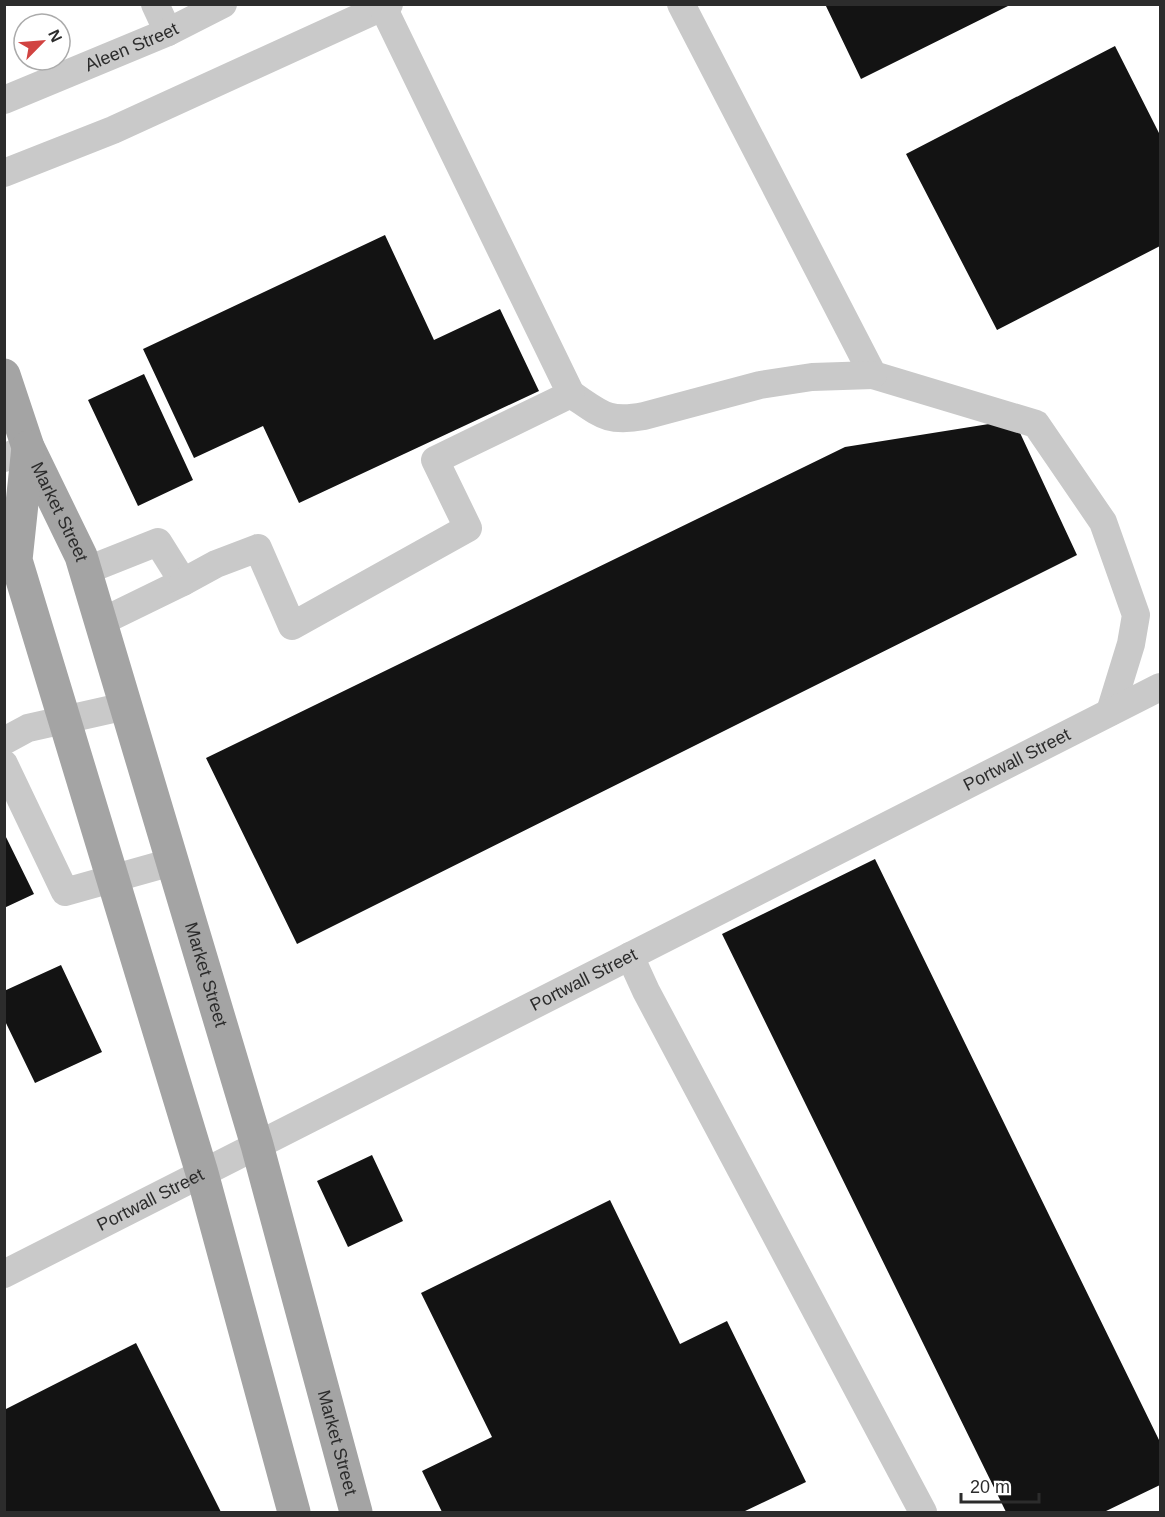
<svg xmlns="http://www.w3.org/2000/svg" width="1165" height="1517" viewBox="0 0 1165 1517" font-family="Helvetica,sans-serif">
	<rect width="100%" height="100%" fill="#fff"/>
	<path fill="#131313" d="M825,4H1012L861,79Z
		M1115,46L1160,135V246L997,330L906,154Z
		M385,235L434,340L500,309L539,391L299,503L263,426L194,458L143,349Z
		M144,374L193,480L138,506L88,400Z
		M1014,420L1077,555L297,944L206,758L845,447Z
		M4,833L34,894L4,908Z
		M875,859L1160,1442V1485L1104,1512H1006L722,934Z
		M61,965L102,1052L35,1083L4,1019V991Z
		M372,1155L403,1221L348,1247L317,1181Z
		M610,1200L680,1344L727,1321L806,1482L743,1512H442L422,1471L492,1437L421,1293Z
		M136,1343L221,1512H4V1410Z"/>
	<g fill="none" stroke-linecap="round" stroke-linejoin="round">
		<g stroke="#c9c9c9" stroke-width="28">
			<path d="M155,4L168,32"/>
			<path d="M681,4L873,375L1036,424L1103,522L1136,615L1131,644L1110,712"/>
			<path id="s1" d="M4,100L168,32L223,4"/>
			<path d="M4,173L113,130L389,4"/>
			<path d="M571,394C601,414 607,423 644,416L760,385L812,377L873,375"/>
			<path d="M4,458L28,447"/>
			<path d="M85,571L158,542L183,582L101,622"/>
			<path d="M183,582L216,564L258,548L292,626L468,528L435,460L571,394L383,7"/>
			<path d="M4,741L28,728L126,706"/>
			<path d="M4,764L65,892L172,862"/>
			<path d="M630,956L646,991L923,1512"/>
			<path id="s2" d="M4,1274L1160,687"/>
		</g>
		<g stroke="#a4a4a4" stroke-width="33">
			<path id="s3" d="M4,375L28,447L81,556L257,1145L356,1512"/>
			<path d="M28,447L16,560L202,1173L294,1512"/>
		</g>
	</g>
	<g text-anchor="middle" stroke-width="6" stroke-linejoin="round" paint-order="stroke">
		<g font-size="18" fill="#2c2c2c" stroke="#fff">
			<text dy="6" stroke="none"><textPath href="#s1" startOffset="138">Aleen Street</textPath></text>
			<text dy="6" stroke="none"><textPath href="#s3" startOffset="148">Market Street</textPath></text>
			<text dy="6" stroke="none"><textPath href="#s2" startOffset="1136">Portwall Street</textPath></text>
			<text dy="6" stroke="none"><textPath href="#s3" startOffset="634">Market Street</textPath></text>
			<text dy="6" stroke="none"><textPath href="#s2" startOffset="650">Portwall Street</textPath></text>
			<text dy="6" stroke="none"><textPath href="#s2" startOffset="164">Portwall Street</textPath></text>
			<text dy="6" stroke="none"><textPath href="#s3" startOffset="1120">Market Street</textPath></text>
		</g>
	</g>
	<rect width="1165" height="1517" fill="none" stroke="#2c2c2c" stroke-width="12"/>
	<g transform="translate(42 42) rotate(65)"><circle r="28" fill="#ffffff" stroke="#ababab" stroke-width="1.5"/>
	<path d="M0-4.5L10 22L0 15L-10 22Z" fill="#d14341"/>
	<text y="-9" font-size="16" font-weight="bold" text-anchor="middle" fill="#2c2c2c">N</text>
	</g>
	<path d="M961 1493v9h78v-9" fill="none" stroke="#2c2c2c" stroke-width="3"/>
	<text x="970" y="1493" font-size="18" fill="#2c2c2c" stroke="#ffffff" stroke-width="4.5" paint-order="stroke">20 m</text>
</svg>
